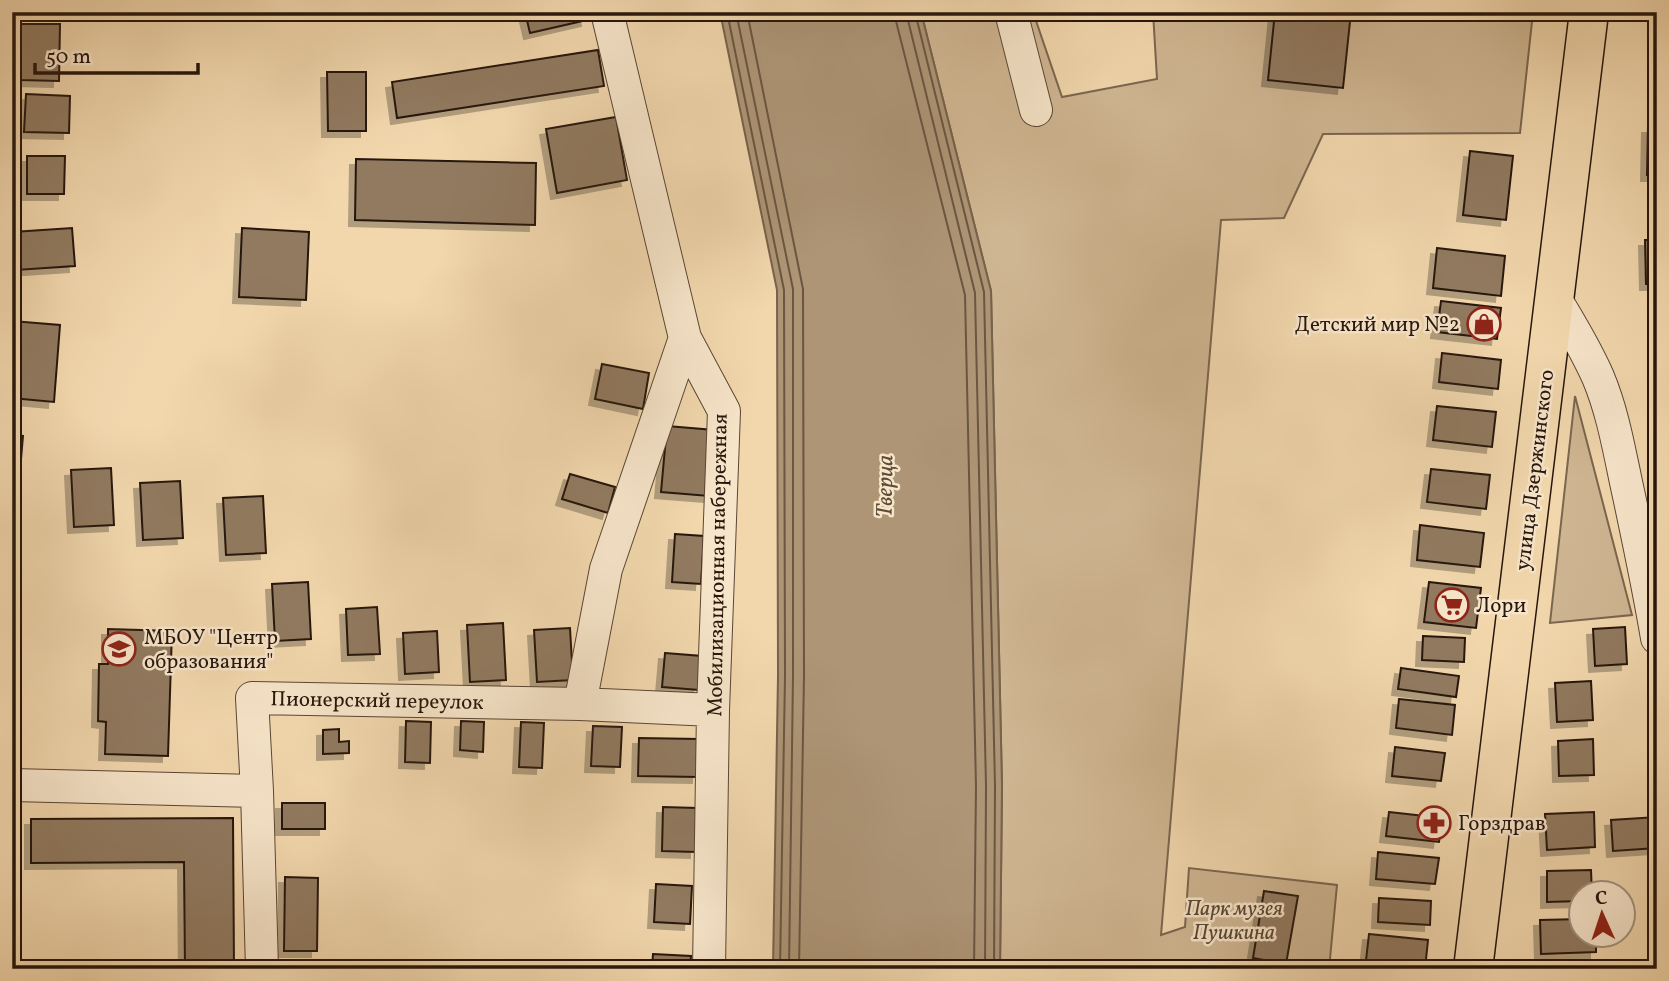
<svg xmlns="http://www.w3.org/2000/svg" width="1669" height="981" viewBox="0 0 1669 981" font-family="Vollkorn,serif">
	<defs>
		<filter id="shadow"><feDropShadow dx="-6" dy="6" stdDeviation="0" flood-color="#0004"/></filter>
	</defs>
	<rect width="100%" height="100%" fill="#f2d7ad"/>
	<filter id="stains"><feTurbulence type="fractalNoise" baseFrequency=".00286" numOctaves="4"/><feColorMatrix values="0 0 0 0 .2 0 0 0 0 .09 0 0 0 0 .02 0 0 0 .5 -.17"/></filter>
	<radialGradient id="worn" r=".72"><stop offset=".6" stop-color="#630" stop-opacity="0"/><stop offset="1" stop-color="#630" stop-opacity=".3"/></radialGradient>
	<path fill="#cfb692" stroke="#7b664f" stroke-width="2" d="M921,12H1033L1062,97L1157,79L1153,12H1533L1520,133L1323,134L1284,218L1221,220L1161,935L1185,927L1189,868L1337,885L1329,969H1000L1002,786L991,291Z
		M1575,396L1632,615L1550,623Z"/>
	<path fill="#ad9576" stroke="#77624c" stroke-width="2" d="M720,12H921L991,291L1002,786L1000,969H773L778,676L777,290Z"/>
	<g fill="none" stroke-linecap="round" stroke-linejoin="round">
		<path stroke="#6a5641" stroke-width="2" d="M727,12L784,290L785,676L780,969
			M736,12L793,289V676L789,969
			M747,12L803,289L804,676L799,969
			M895,12L896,21L965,295L976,786L974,969
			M906,12L975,293L986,786L985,969
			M915,12L984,292L995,786L994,969"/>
	</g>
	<path fill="#917a60" stroke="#27160c" stroke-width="2" filter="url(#shadow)" d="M525,12H585L587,20L530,33Z
		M1275,12H1351L1343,88L1268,80Z
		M21,24H60L59,81L20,80Z
		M598,50L604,86L397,118L392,82Z
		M327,72H366V131H328Z
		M26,94L70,96L69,133L24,132Z
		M616,117L627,180L557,193L546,129Z
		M1648,127H1657V175H1647Z
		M1470,151L1513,156L1506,220L1463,215Z
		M27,156H65L64,194H27Z
		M356,159L536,163L535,225L355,220Z
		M72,228L75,266L16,270L13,232Z
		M242,228L309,232L306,300L239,297Z
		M1645,240H1657V284H1646Z
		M1437,248L1505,256L1501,296L1433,288Z
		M1441,301L1501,308L1497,339L1437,332Z
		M12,321L60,325L54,402L12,398Z
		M1442,353L1501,360L1498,389L1439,382Z
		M602,364L649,373L643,409L595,399Z
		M1437,406L1496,412L1492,447L1433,440Z
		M667,426L714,430L709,496L661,492Z
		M12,435L23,436L20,471H12Z
		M111,468L114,525L74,527L71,470Z
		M1431,469L1490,475L1486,509L1427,502Z
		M570,474L615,487L608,513L562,499Z
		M180,481L183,538L143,540L140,483Z
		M263,496L266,553L226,555L223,498Z
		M1420,525L1484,533L1480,567L1417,560Z
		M675,534L704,536L701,584L672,582Z
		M308,582L311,639L275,641L272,584Z
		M1429,582L1481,588L1476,628L1424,622Z
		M377,607L380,654L348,655L346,609Z
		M503,623L506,680L470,682L467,625Z
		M1625,627L1627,664L1595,666L1593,629Z
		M570,628L573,680L537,682L534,630Z
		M108,629L172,631L168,756L105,754L106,722L98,721L99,664H108Z
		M437,631L439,672L405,674L403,633Z
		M1423,636L1465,638L1464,662L1422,660Z
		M665,653L702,656L699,690L662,687Z
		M1401,668L1459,676L1456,697L1398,689Z
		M1591,681L1593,720L1557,722L1555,683Z
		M1399,699L1455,705L1452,735L1396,728Z
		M406,721L431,722L430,763L405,762Z
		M461,721L484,722L483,752L460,750Z
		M521,722L544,723L542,768L519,767Z
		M593,726L622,727L620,767L591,766Z
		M339,729V742L349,741V753L323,754V730Z
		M639,738L699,739L698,777L638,776Z
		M1593,739L1594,775L1559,776L1558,741Z
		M1395,747L1445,753L1441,781L1392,776Z
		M282,803H325V829H282Z
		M663,807L697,808L696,852L662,851Z
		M1389,812L1442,818L1439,842L1386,836Z
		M1594,812L1595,847L1547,850L1545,814Z
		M1657,817V848L1613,851L1611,820Z
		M233,818L234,969H185L184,862L31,863V819Z
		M1378,852L1439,858L1435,884L1376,879Z
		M1591,870L1592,894H1582V901L1547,902V871Z
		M285,877L318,878L317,951H284Z
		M656,884L692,886L690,924L654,922Z
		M1264,891L1298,896L1286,964L1253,958Z
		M1379,898L1431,901L1430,925L1378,922Z
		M1582,919V936H1596V952L1541,954L1540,920Z
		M1369,934L1428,940L1425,969H1365Z
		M653,954L691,956L690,969H652Z"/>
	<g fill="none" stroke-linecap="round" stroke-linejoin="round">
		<defs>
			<path id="minor" d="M607,12L685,338L724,411L713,710L709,969
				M1011,12L1036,110
				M1554,297C1570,323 1586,350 1598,377C1614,415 1620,456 1629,496C1639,543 1649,590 1657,638
				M580,704L606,569L685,338
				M12,785L257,791
				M262,969L257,791L252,698L580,704L713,710"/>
			<path id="major" d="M1473,969L1589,12"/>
		</defs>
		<use href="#minor" stroke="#5a4634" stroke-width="34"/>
		<use href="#major" stroke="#27160c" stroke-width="41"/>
		<use href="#minor" stroke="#f7e5ca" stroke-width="32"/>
		<use href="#major" stroke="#f2d7ad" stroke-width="38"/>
	</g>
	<defs>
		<symbol id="shop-ring" viewBox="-11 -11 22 22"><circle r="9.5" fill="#f7e5ca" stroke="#8f2418" stroke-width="1.5"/><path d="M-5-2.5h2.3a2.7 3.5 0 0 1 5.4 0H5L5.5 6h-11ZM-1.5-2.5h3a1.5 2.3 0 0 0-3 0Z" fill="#8f2418"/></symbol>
		<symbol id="supermarket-ring" viewBox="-11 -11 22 22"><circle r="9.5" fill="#f7e5ca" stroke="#8f2418" stroke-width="1.5"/><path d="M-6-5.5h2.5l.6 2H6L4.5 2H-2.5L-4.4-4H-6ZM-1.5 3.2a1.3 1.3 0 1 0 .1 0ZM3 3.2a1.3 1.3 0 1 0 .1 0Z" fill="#8f2418"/></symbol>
		<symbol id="school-ring" viewBox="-11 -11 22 22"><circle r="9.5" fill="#f7e5ca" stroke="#8f2418" stroke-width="1.5"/><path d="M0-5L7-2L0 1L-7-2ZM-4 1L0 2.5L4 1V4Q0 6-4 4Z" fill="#8f2418"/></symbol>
		<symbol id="pharmacy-ring" viewBox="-11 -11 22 22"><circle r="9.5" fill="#f7e5ca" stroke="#8f2418" stroke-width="1.5"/><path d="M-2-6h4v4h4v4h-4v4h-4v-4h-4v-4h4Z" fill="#8f2418"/></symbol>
	</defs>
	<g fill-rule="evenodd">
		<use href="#shop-ring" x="1465" y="305" width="38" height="38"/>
		<use href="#supermarket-ring" x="1433" y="586" width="38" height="38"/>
		<use href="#school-ring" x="100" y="630" width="38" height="38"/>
		<use href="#pharmacy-ring" x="1415" y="804" width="38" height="38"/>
	</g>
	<g text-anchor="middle" stroke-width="5" stroke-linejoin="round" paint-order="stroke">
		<g font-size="21" fill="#27160c" stroke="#f7e5ca" text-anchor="start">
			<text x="1460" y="331" text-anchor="end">Детский мир №2</text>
			<text x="1476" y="612">Лори</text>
			<text x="144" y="644">МБОУ "Центр<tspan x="144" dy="24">образования"</tspan></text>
			<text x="1458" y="830">Горздрав</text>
		</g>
		<g font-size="21" fill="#27160c" stroke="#f7e5ca">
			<text transform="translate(1534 470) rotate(-83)" y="7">улица Дзержинского</text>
			<text transform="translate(717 565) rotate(-89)" y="7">Мобилизационная набережная</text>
			<text transform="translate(377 700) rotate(1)" y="7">Пионерский переулок</text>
		</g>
		<g font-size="21" font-style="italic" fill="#594634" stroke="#f7e5ca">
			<text x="1234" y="915">Парк музея<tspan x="1234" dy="24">Пушкина</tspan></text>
		</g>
		<g font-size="23" font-style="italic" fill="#5d4936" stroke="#f7e5ca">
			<text transform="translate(884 486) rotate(-89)" y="8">Тверца</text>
		</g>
	</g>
	<rect width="1669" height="981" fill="none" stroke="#f2d7ad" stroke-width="42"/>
	<rect x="14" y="14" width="1641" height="953" fill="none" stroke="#27160c" stroke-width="3.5"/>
	<rect x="21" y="21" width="1627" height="939" fill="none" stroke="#27160c" stroke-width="2"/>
	<g transform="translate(1602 914) rotate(357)"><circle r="33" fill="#f7e5ca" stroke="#a4927e" stroke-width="2"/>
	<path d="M0-5L12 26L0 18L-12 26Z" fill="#8f2418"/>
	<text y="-10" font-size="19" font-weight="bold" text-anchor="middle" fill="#27160c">С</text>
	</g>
	<path d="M35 63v10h163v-10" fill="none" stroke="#27160c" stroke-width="3.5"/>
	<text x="46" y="63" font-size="21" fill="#27160c" stroke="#f7e5ca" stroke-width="5" paint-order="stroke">50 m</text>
	<rect width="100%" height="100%" filter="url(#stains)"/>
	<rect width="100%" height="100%" fill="url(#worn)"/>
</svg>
